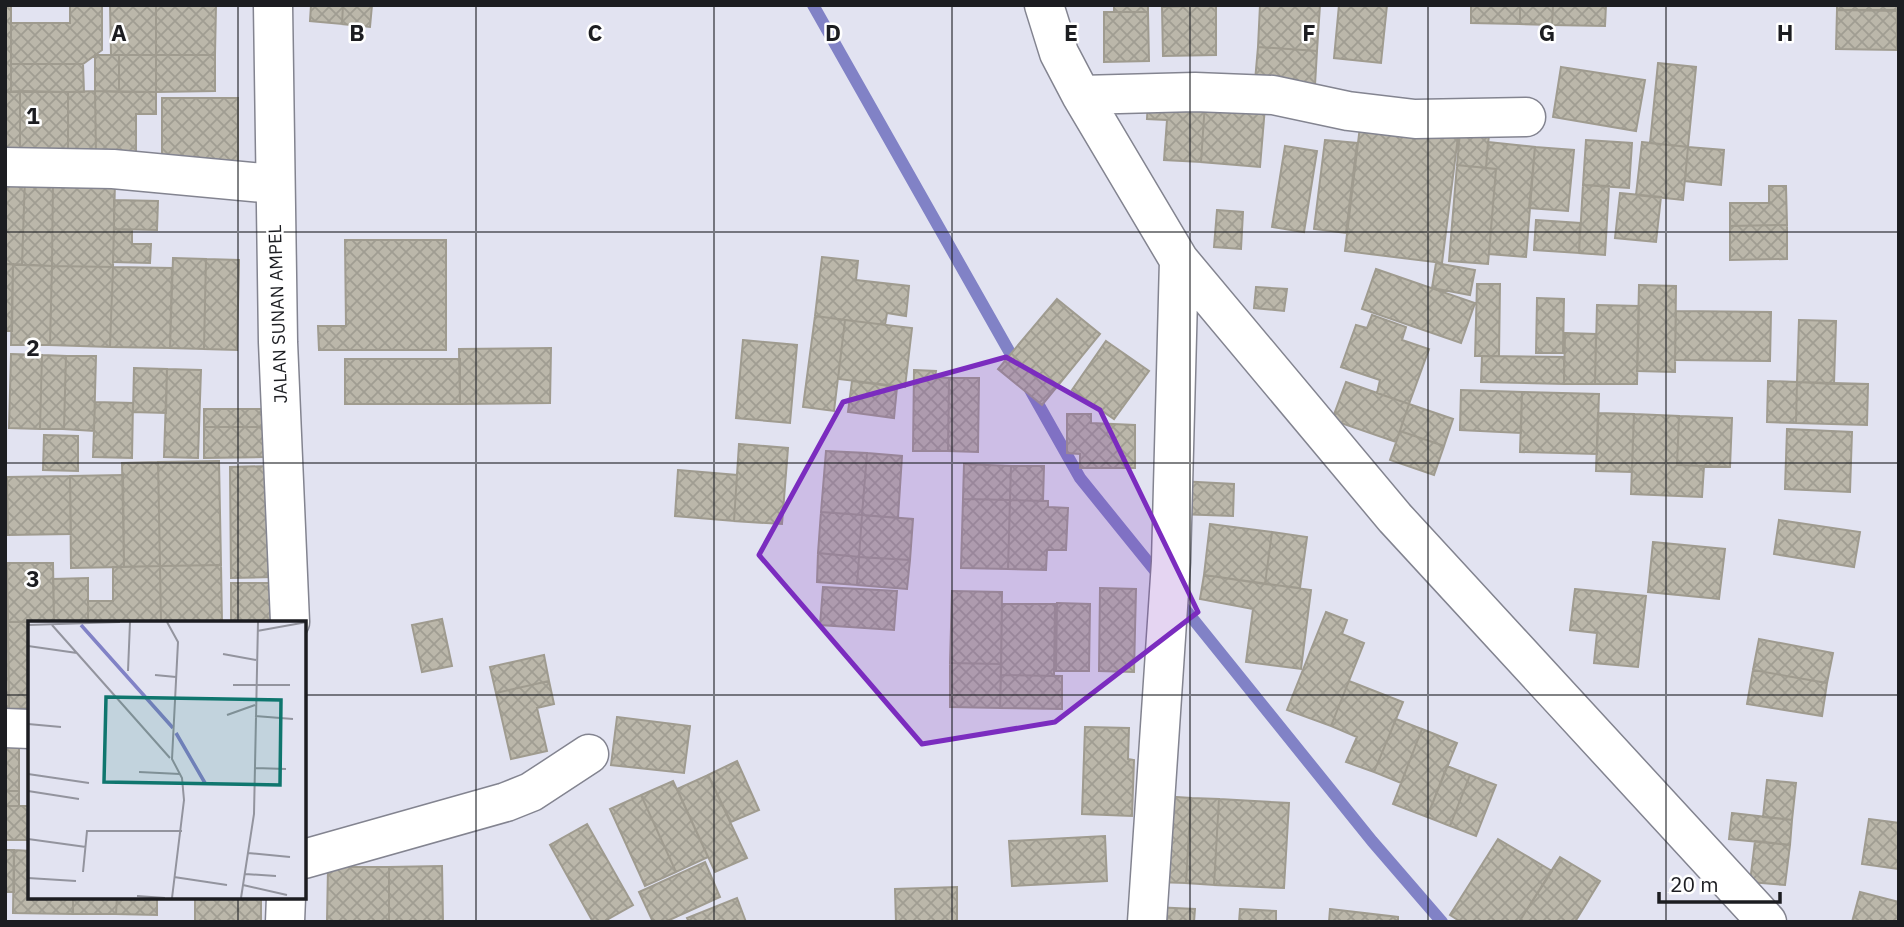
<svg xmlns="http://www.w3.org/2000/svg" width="1904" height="927" viewBox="0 0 1904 927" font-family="'IBM Plex Sans',sans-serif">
	<defs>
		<pattern id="building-cross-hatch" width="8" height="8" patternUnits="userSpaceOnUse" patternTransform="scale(1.75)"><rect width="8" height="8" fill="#bbb7aa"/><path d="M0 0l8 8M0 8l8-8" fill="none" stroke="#a09d92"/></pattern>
	</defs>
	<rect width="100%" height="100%" fill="#e2e3f1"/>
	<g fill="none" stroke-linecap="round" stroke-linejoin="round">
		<path stroke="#8182c6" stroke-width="12" d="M813,5L1018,367
			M1028,386L1080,478L1161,578
			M1176,598L1372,841L1442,922"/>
	</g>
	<path fill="url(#building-cross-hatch)" stroke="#9f9b8f" stroke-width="2" d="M5,5H11V92H5Z
		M70,5H102V50L83,64H11V23H70Z
		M110,5H156V55H111Z
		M156,5H216L215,55H156Z
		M311,5H343L342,24L310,21Z
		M343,5H372L370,27L342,24Z
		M1114,5H1148V12H1114Z
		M1216,5V55L1163,56L1162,7Z
		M1260,5H1320L1317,51L1258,47Z
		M1339,5H1387L1381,63L1334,58Z
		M1471,5H1520V24L1471,23Z
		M1520,5H1553L1552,25L1520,24Z
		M1553,5H1606L1605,26L1552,25Z
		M1837,5H1899V11L1837,10Z
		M1837,10H1897V50L1836,49Z
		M1104,12H1148L1149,61L1104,62Z
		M1258,47L1317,51L1315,85L1255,81Z
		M95,55H119V92L95,91Z
		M119,55H156V92H119Z
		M156,55H215V91L156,92Z
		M1658,63L1696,67L1688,147L1650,143Z
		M11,64H83L84,92H11Z
		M1561,67L1645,80L1636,131L1553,117Z
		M20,91V157H5V92Z
		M20,91L68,92V157H20Z
		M95,91L156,92V114H136V157H96Z
		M95,91L96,157H68V92Z
		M162,98H238V161H162Z
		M1148,99L1205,103L1201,162L1164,160L1167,120L1147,119Z
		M1205,103L1265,107L1260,167L1201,162Z
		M1361,118L1459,129L1442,263L1345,251Z
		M1461,121L1490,123L1486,168L1457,165Z
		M1325,140L1357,143L1346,233L1314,229Z
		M1586,140L1632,143L1629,188L1583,185Z
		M1488,142L1535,147L1526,257L1489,254L1496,169L1486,168Z
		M1642,142L1688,147L1683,200L1636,195Z
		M1285,146L1317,151L1304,232L1272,227Z
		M1535,147L1574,150L1568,211L1529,208Z
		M1688,147L1724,150L1721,185L1685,181Z
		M1457,165L1496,169L1488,264L1449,261Z
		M5,178H25L22,265L5,264Z
		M25,178L53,179L52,266L22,265Z
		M53,179L115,181L113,267L52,266Z
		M1583,185L1609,186L1605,255L1579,253Z
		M1769,186H1786L1787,225L1730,226V203H1769Z
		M1620,193L1661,197L1656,242L1615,238Z
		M114,200L158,201L157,230L114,229Z
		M1217,210L1243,212L1241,249L1214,247Z
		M1536,220L1580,223L1579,253L1534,250Z
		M1787,225V259L1730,260V226Z
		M114,229L132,230V244H151L150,263L113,262Z
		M345,240H446V350H319L318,326H346Z
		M822,257L858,261L856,280L909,286L906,316L887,313L885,325L815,316Z
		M173,258L206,259L204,349L170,348Z
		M206,259L239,260L237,350L204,349Z
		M1436,263L1475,270L1470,295L1432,288Z
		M5,264H13L12,331H5Z
		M13,264L52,266L50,345H11Z
		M52,266L113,267L110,347L50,345Z
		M113,267L172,268L170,348L110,347Z
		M1376,269L1475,303L1461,343L1362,309Z
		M1477,284H1500L1499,356H1475Z
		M1639,285L1676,286L1675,372L1637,371Z
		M1256,287L1287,289L1284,311L1254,308Z
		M1537,298L1564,299L1563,353H1536Z
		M1057,299L1100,334L1042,405L998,369Z
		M1597,305L1639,306L1637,384H1595Z
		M1676,311L1771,312L1770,361L1675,360Z
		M1372,315L1406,327L1402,340L1429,349L1409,404L1377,393L1380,380L1341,367L1356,325L1367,328Z
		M815,316L845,320L834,411L803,407Z
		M845,320L912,328L905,387L838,379Z
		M1799,320L1836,321L1834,384L1797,382Z
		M1565,333L1596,334L1595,384H1564Z
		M743,340L797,345L790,423L736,418Z
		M1106,341L1149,371L1114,419L1072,390Z
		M551,348L550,403L460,404L459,349Z
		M11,354L42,355L40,429L9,428Z
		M42,355L66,356L64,429H40Z
		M66,356H96L94,431L64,429Z
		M1482,356L1564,357V384L1481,382Z
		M345,359H460V404H345Z
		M134,368L167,369L166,413L133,412Z
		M167,369L201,370L198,458L164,457Z
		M914,370L936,371L935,377L949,378L948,451H913Z
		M949,378H979L978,452L948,451Z
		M852,381L897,387L894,418L848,412Z
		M1768,381L1797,382L1796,423L1767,422Z
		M1346,382L1409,404L1396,442L1332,420Z
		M1797,382L1868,384L1867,425L1796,423Z
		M1461,390L1522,392L1521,433L1460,430Z
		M1522,392L1599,394L1597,454L1520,452Z
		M95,402L133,403L132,458L93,457Z
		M1409,404L1453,419L1444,446L1400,431Z
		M204,409H263V427H204Z
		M1598,413L1634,414L1632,472L1596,471Z
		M1067,414H1091V423L1135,425V468H1080V454L1067,453Z
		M1634,414L1679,416L1677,465L1704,466L1702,497L1631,494Z
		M1679,416L1732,418L1730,467L1677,465Z
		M204,427H263L264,457L204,458Z
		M1787,429L1852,432L1850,492L1785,489Z
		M1400,431L1444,446L1434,475L1390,460Z
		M44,435L78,436V471L43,470Z
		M739,444L788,448L782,524L734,521Z
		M826,451L867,453L862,515L821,512Z
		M867,453L902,456L898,518L862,515Z
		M219,461L221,565L160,566L158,462Z
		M158,462L160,566L124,567L122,463Z
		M964,464L1011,466L1010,500L963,499Z
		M271,466L272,577L231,578L230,467Z
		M1011,466H1044L1043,501L1010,500Z
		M678,470L737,475L734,521L675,516Z
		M123,475L124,567L71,568L70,476Z
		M70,476L71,534L8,535L7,477Z
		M1179,481L1234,484L1233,516L1178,514Z
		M963,499L1010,500L1008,569L961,568Z
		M1010,500L1048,501V507L1068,508L1066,550H1047L1046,570L1008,569Z
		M821,512L862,515L859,557L818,553Z
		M862,515L913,519L910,560L859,557Z
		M1779,520L1860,532L1854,567L1774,554Z
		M1210,524L1272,532L1265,584L1204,575Z
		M1272,532L1307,537L1300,588L1265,584Z
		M1653,542L1725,549L1719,599L1648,592Z
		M818,553L859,557L857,585L817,582Z
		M859,557L910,560L907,589L857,585Z
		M7,563H53L54,621L8,622Z
		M221,565L222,622H161L160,566Z
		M160,566L161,622H88V601H113V567Z
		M5,575H7L8,639H5Z
		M1204,575L1311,590L1301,669L1246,662L1253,609L1200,599Z
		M88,578V622H54L53,579Z
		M231,583H277L276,622H231Z
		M823,587L897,591L894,630L820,625Z
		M1100,588L1136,589L1134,672L1099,671Z
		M1575,589L1646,596L1638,667L1594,663L1597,633L1570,630Z
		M952,591L1002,592L1001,664L950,663Z
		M1057,603L1090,604L1089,671H1056Z
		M1002,604H1055L1054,676L1001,675Z
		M1326,612L1347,620L1342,634L1364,643L1331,726L1287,710Z
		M442,619L452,666L422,672L412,625Z
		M54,621L30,622V708L9,709L8,622Z
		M5,639H8L9,709H5Z
		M1759,639L1833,653L1827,683L1753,670Z
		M544,655L549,681L496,693L490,667Z
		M950,663L1001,664L1000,708L950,707Z
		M1753,670L1827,683L1822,716L1747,704Z
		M1001,675L1062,676V709L1000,708Z
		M549,681L554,704L537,708L547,751L511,759L496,693Z
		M1349,681L1403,702L1374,772L1346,762L1357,737L1331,726Z
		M617,717L690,726L684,773L611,765Z
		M1396,719L1422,729L1401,783L1374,772Z
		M1085,727L1129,728L1128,759L1134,760L1132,816L1082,814Z
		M1422,729L1457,743L1427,817L1393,804Z
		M5,739H19V791H5Z
		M737,761L759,810L731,822L708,775Z
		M1447,766L1470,775L1450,826L1427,817Z
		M708,775L747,858L715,872L677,789Z
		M1470,775L1496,785L1476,836L1450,826Z
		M1767,780L1796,783L1792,820L1763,817Z
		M673,781L708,857L676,872L641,795Z
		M5,791H19V806H5Z
		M641,795L676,872L645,886L610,809Z
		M1161,796L1191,798L1186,883L1156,882Z
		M1191,798L1219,799L1214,885L1186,883Z
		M1219,799L1289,803L1284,888L1214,885Z
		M5,806H30V840H5Z
		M1732,813L1792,820L1790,845L1729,839Z
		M1869,819L1899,823V869L1862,864Z
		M587,824L633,905L603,922H593L550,845Z
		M1105,836L1107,881L1012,886L1009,841Z
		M1498,839L1552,871L1519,922H1461L1450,915Z
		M1755,841L1790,845L1785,885L1750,882Z
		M5,850H14V892H5Z
		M14,850L30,851V897H73V914L13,913Z
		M1560,857L1600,881L1575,922H1519Z
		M705,862L720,897L665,922H653L639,892Z
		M442,866L443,922H389V867Z
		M328,867H389V922H327Z
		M957,887V922H896L895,889Z
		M1860,892L1899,902V922H1852Z
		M73,897H117L116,914H73Z
		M117,897H157V915L116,914Z
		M195,897H261V922H195Z
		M737,898L746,922H689L687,918Z
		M1153,907L1195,909L1194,922H1153Z
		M1240,909L1276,911V922H1239Z
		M1330,909L1398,917V922H1329Z"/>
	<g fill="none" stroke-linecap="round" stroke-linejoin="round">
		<defs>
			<path id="minor" d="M1044,5L1059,53L1081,95L1179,260L1171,562L1147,922
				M1081,95L1195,92L1273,95L1348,111L1415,119L1526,117
				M5,167L113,169L274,184
				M1179,260L1395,518L1767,922
				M5,728L30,729
				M304,859L506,802L531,792L589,754"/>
			<path id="major" d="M273,5L278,342L290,622
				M285,922L286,897"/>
		</defs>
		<use href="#minor" stroke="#838490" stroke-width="41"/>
		<use href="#major" stroke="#838490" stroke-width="41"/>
		<use href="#minor" stroke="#fff" stroke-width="38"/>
		<use href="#major" stroke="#fff" stroke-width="38"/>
	</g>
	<path fill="#7b2cbf" fill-opacity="0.2" stroke="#7b2cbf" stroke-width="5" stroke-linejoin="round" d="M1006,357L1100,410L1198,612L1055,722L922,744L759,555L843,402Z"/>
	<path fill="none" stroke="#1c1d21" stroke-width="2" stroke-opacity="0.55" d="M238,5V622M476,5V922M714,5V922M952,5V922M1190,5V922M1428,5V922M1666,5V922M5,232H1899M5,463H1899M5,695H30M304,695H1899M238,897V922"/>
	<g text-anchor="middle" stroke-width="5" stroke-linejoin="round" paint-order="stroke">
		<g font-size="18" fill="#1c1d21" stroke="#fff">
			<text transform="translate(278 314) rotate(-92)" y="6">JALAN SUNAN AMPEL</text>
		</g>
	</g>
	<g transform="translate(28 621)">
		<rect width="278" height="278" fill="#e2e3f1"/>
		<path fill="none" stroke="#8182c6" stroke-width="3.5" d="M53,4L145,107M148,112L177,162"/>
		<path fill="none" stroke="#93949e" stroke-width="2" d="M139,1L150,21L144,138L154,157L156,179L144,277M0,4L92,1M24,4L142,137M229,10L279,1M0,25L49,32M195,33L228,39M100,50L102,1M127,54L148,56M205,64H262M199,94L227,84M227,95L265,98M0,103L33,106M227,147L258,148M111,151L152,153M0,153L61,162M0,170L51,178M0,218L58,226M220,232L262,236M55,251L59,210H154M217,253L248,255M146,256L199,264M0,257L48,260M215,264L259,274M109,275L137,277M213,277L226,193L230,1"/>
		<path fill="#0f766e" fill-opacity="0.15" stroke="#0f766e" stroke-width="3.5" d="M78,76L253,79L252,164L76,161Z"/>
		<rect width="278" height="278" fill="none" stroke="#1c1d21" stroke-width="3.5"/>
	</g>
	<g font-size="23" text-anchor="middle" font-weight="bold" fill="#1c1d21" stroke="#fff" stroke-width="5" stroke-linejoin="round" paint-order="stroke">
		<text x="119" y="41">A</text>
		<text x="357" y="41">B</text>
		<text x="595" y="41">C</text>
		<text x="833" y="41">D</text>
		<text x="1071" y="41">E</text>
		<text x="1309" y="41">F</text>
		<text x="1547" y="41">G</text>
		<text x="1785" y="41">H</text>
		<text x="33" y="124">1</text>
		<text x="33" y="356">2</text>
		<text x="33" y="587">3</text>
	</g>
	<rect width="1904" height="927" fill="none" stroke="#1c1d21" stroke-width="14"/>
	<path d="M1659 892v10h121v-10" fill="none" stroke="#1c1d21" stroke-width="3.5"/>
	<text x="1670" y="892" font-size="21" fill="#1c1d21" stroke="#ffffff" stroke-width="5" paint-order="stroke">20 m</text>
</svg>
